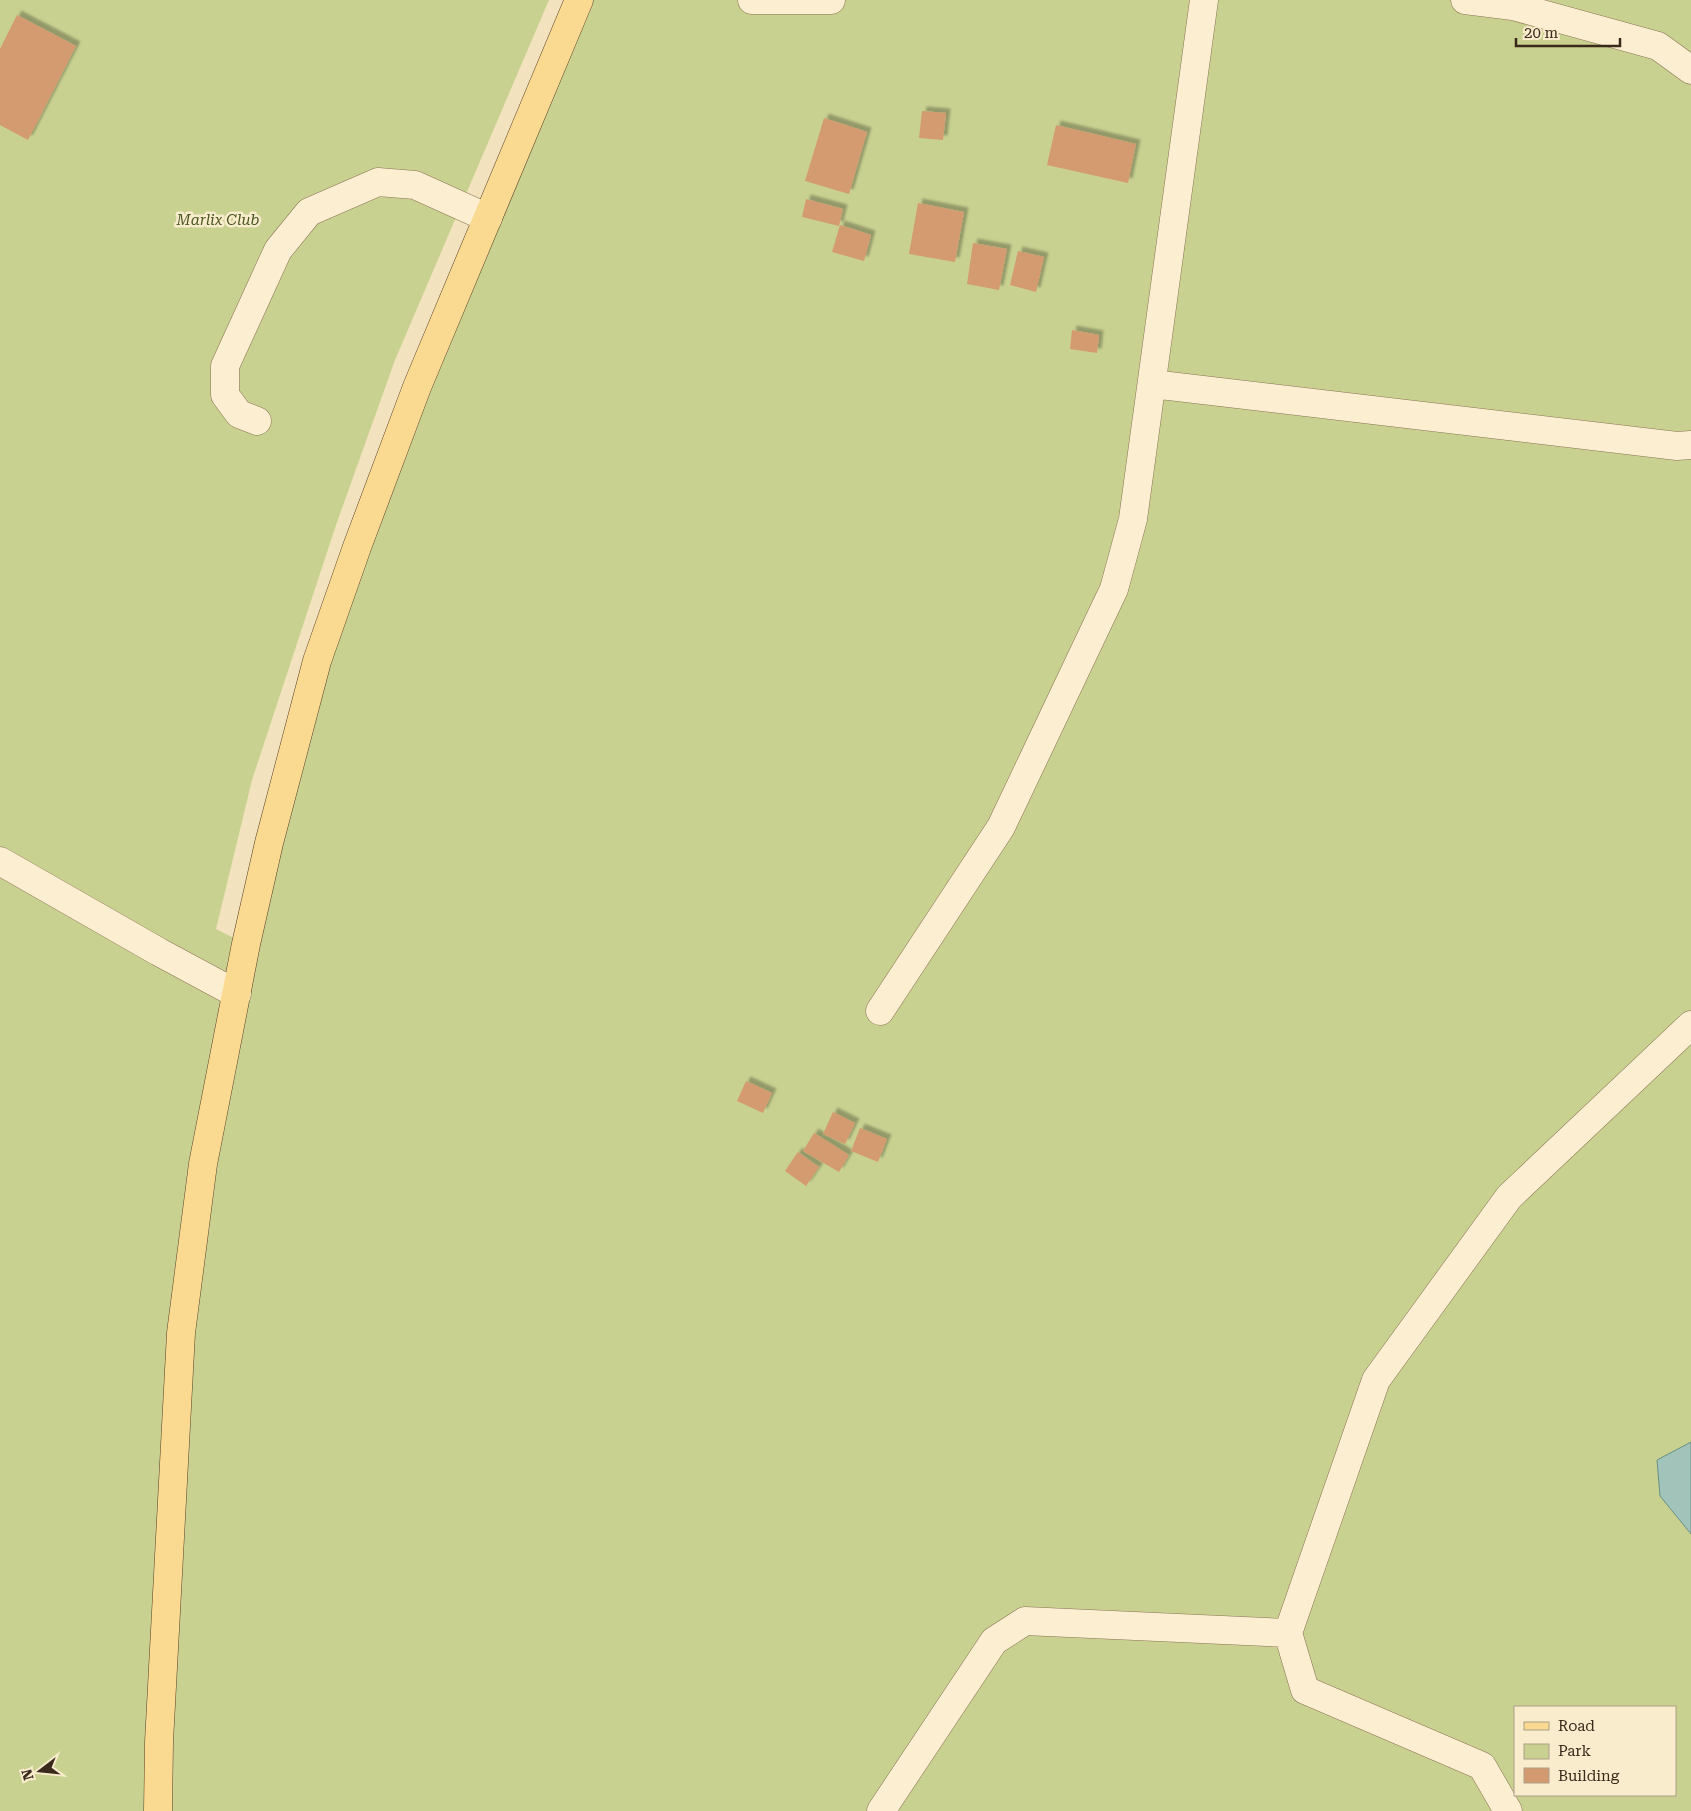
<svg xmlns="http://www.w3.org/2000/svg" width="1691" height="1811" viewBox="0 0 1691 1811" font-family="'Roboto Serif',serif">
	<defs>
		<filter id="shadow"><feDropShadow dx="4.5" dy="-4.5" stdDeviation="1" flood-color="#0004"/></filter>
	</defs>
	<rect width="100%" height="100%" fill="#f2e2bd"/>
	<path fill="#c9d190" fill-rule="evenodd" d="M0,0H549L395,360L336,525L252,780L216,929L246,944L357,547L579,0H1691V1811H0ZM1515,1707H1675V1795H1515Z"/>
	<path fill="#a1c3b9" stroke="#689187" d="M1691,1442V1534L1660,1496L1657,1460Z"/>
	<path fill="#d49a6f" filter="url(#shadow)" d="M17,15L76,46L28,140L0,125V49Z
		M922,111L946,113L943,140L919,138Z
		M824,118L867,132L849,194L805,181Z
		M1056,125L1136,144L1128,183L1047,165Z
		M806,199L843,209L839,226L802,217Z
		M918,203L964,212L955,262L909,254Z
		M840,225L871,235L864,261L832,252Z
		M973,243L1007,249L999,290L967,284Z
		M1018,251L1044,257L1036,292L1010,285Z
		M1072,330L1099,335L1097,353L1070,349Z
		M746,1081L772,1093L763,1113L737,1101Z
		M833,1112L855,1123L845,1144L823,1134Z
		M860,1128L887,1139L878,1162L851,1151Z
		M814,1133L849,1155L839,1172L803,1151Z
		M798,1152L819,1167L806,1186L785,1171Z"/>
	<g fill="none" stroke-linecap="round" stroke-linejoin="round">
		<defs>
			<path id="minor" d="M752,0H831
				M1465,0L1513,6L1658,46L1691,70
				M1152,384L1677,446L1691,445
				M257,421L239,414L225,395V366L278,250L309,212L378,182L415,185L488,218
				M0,861L159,952L237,994
				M880,1011L1001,827L1114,589L1133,519L1204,0
				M881,1811L994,1641L1025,1621L1288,1633
				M1508,1811L1482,1766L1305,1690L1288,1633L1376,1380L1509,1197L1691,1025"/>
			<path id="major" d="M158,1811L159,1742L181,1333L203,1164L246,944L269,843L317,661L357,547L417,387L579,0"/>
		</defs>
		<use href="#minor" stroke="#8b7254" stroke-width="29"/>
		<use href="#major" stroke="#584029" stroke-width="29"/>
		<use href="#minor" stroke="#fcefd1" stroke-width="28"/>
		<use href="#major" stroke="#fad990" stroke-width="28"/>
	</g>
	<g text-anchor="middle" stroke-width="5" stroke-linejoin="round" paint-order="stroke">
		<g font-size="15" font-style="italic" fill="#49581f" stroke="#f9eccd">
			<text x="218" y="225">Marlix Club</text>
		</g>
	</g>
	<rect x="1514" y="1706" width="162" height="90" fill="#f9eccd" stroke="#ac9e86"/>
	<rect x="1524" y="1722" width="25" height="8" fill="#fad990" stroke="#ac9e86"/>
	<text x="1558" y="1731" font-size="15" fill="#392a1b">Road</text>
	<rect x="1524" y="1744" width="25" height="15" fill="#c9d190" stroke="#ac9e86"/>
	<text x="1558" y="1756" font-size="15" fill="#392a1b">Park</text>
	<rect x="1524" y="1768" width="25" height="15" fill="#d49a6f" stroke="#ac9e86"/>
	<text x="1558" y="1781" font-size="15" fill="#392a1b">Building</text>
	<g transform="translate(40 1771) rotate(254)" stroke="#f9eccd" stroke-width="4" paint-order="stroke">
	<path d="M0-4L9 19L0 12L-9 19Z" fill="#392a1b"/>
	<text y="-8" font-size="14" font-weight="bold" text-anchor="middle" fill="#392a1b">N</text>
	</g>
	<path d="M1516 38v8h104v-8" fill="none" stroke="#392a1b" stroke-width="2.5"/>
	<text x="1524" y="38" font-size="15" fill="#392a1b" stroke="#f9eccd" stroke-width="4" paint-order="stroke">20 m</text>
</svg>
